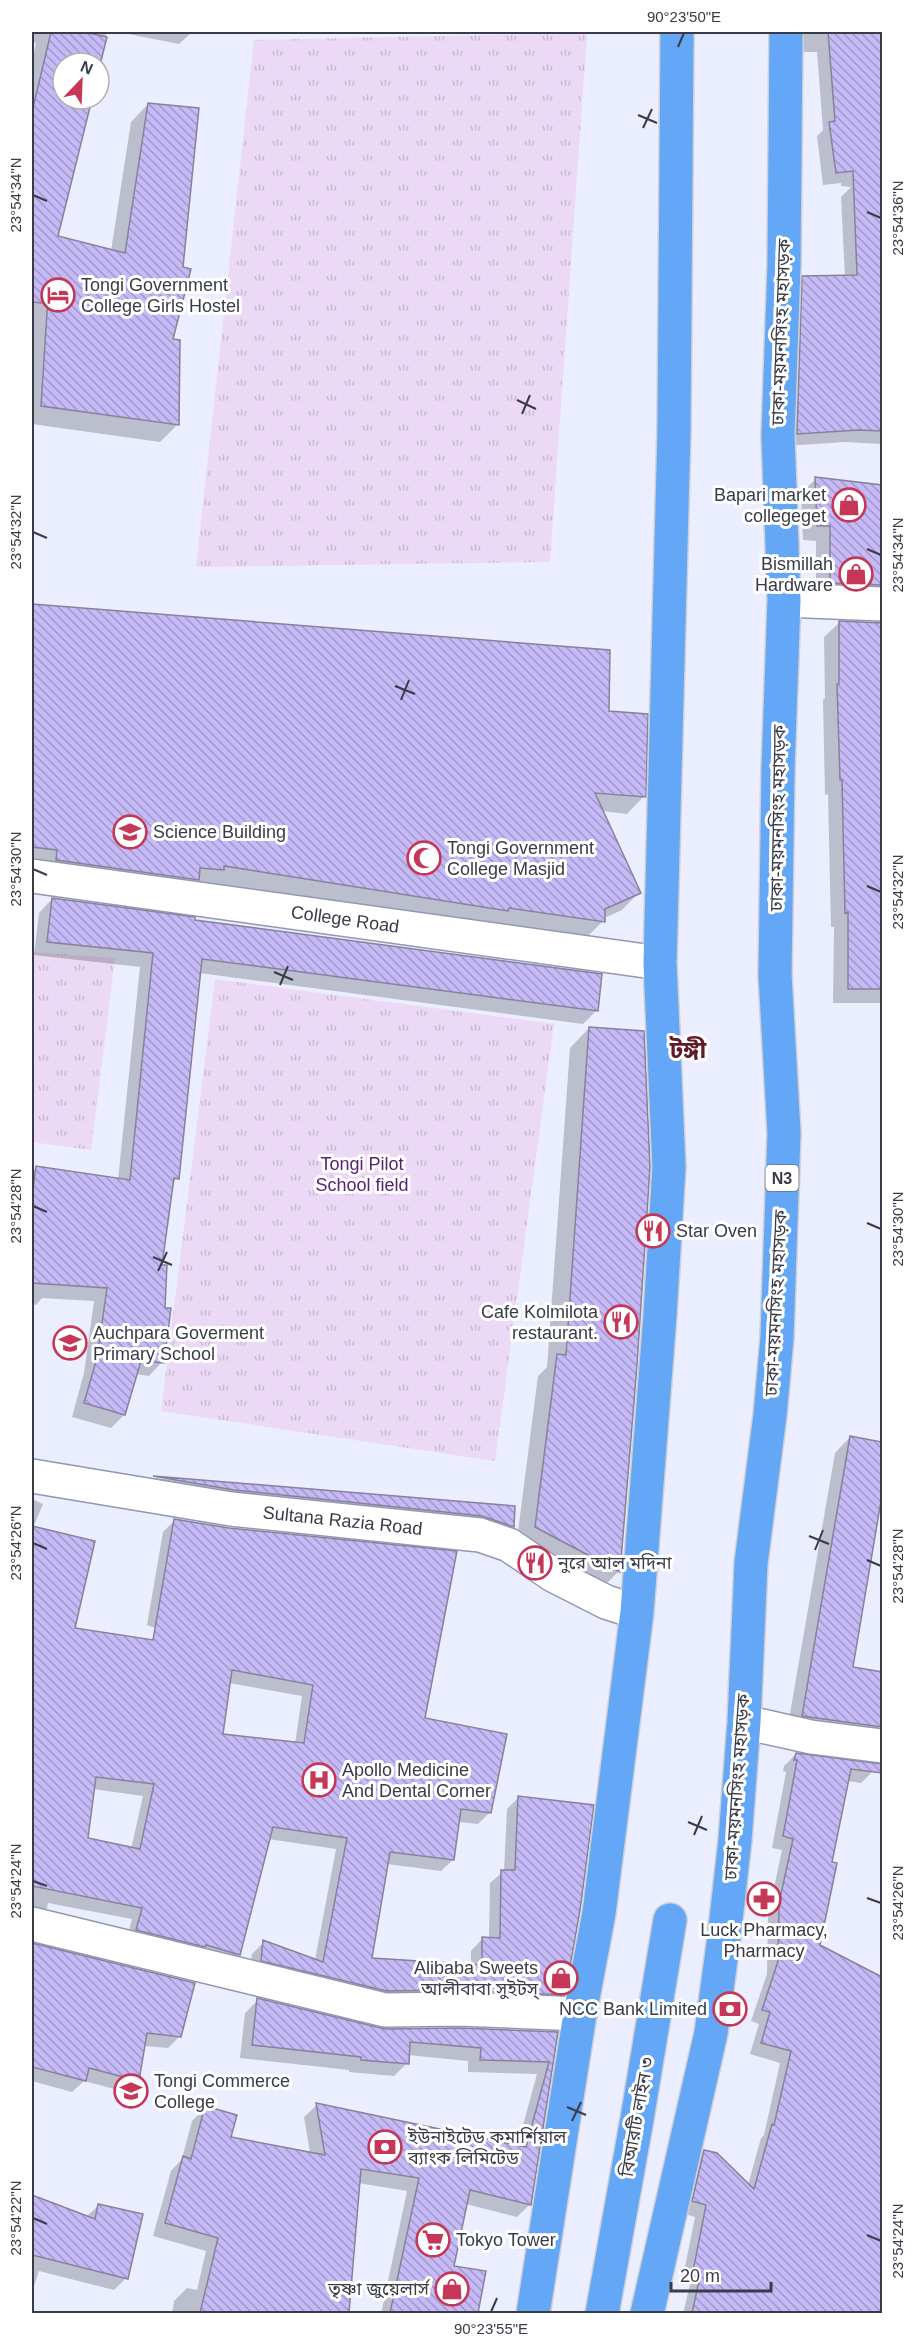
<svg xmlns="http://www.w3.org/2000/svg" width="914" height="2345" viewBox="0 0 914 2345" font-family="Helvetica,'Noto Sans Bengali',sans-serif">
	<defs>
		<pattern id="park-tufts" width="24" height="20" patternUnits="userSpaceOnUse" patternTransform="scale(1.5)"><rect width="24" height="20" fill="#ebd9f6"/><path d="M3 7l-1-3M5 7V3M7 7l1-3M15 17l-1-3M17 17v-4M19 17l1-3" fill="none" stroke="#cabbd4"/></pattern>
		<pattern id="building-back-hatch" width="6" height="6" patternUnits="userSpaceOnUse" patternTransform="scale(1.5)"><rect width="6" height="6" fill="#c5baf7"/><path d="M-1 5l2 2M0 0l6 6M5-1l2 2" fill="none" stroke="#a198ca"/></pattern>
	</defs>
	<rect width="100%" height="100%" fill="#eaeeff"/>
	<path fill="url(#park-tufts)" d="M587,33L550,562L196,567L254,40Z
		M32,952L115,958L91,1150L32,1142Z
		M215,979L554,1024L495,1461L161,1411Z"/>
	<path fill="#0003" fill-rule="evenodd" d="M32,32H107L99,63H63V99H90L56,237L111,251L131,122L148,104L172,340L177,425L160,442L32,424V62L36,43L32,42Z
		M118,32H192L179,44Z
		M792,32H881L882,190H867L882,196V444L845,442L785,446L790,290L803,277H845L841,197L851,187L841,186V183L823,185L817,136L823,130L817,52H793Z
		M816,479L882,486V608L816,597V541L803,540L801,493Z
		M32,606L608,651L607,712L644,796L627,814L602,811L639,892L622,910L604,918L603,921L586,938L489,928L209,883L205,887L32,866Z
		M839,623L882,624V1075L881,1003H833L834,927H831L828,794L825,795L823,700L825,698L824,637Z
		M52,899L193,921L601,975L596,1011L583,1024L199,973L177,1178L171,1185L160,1266L162,1362L149,1376L135,1374L124,1415L111,1428L72,1417L84,1373L94,1301L42,1298L36,1305L32,1304V1173L36,1168L118,1180L140,967L34,955L39,913Z
		M589,1028L649,1167L619,1571L599,1591L516,1547L538,1376L547,1367L570,1048Z
		M850,1437L882,1443V1486L852,1668L882,1673L880,1726L865,1742L787,1731L835,1453Z
		M153,1478L514,1508L512,1526L497,1542L139,1492Z
		M32,1499L43,1504L33,1528L71,1597L32,1581Z
		M175,1520L423,1720L490,1812L478,1824L458,1822L453,1860L441,1871L387,1864L371,1959L471,1966V1951L482,1939H489L490,1883L504,1871L507,1809L519,1797L563,1994L551,2006L375,2002L250,1972L252,1954L264,1942L315,1960L336,1849L268,1839L239,1955L227,1966L126,1942L132,1919L48,1903L47,1908L35,1920L32,1919V1617L167,1660L176,1636L147,1625L163,1532ZM229,1683L302,1696L295,1744L222,1736ZM93,1789L143,1796L131,1849L87,1839Z
		M796,1754L873,1771L861,1783L847,1781L831,1863L818,1946L882,1978V2314H683L690,2284L682,2282L695,2217L681,2213L692,2163L704,2151L748,2185L761,2138L764,2135L780,2063L750,2054L759,2024L751,2021L767,1974L768,1916L782,1850L772,1848L786,1772L783,1771L784,1766Z
		M32,1945L193,1984L180,2036L168,2048L144,2046L138,2080L126,2092L84,2081L72,2092L32,2081Z
		M258,2000L385,2030L556,2033L530,2204L517,2217L466,2204L452,2268L484,2272L477,2314H381L407,2191L358,2183L347,2314H172L174,2301L187,2288L197,2290L206,2251L153,2236L171,2171L182,2159L192,2121L205,2108L229,2138L310,2153L304,2117L317,2105L517,2147L537,2074L468,2072V2061L408,2055L407,2063L394,2076L349,2072V2070L240,2058L245,2013Z
		M32,2197L86,2217L99,2205L126,2278L114,2290L39,2271L32,2292Z"/>
	<path fill="url(#building-back-hatch)" stroke="#86829a" stroke-width="1.5" fill-rule="evenodd" d="M51,32H84L107,37L99,69V63H63V99H92L58,236L125,253L148,103L199,108L183,267L191,269L173,339L180,340L179,425L41,406L49,281L42,303L32,302V112Z
		M828,32H882V431L859,430L797,434L802,276L857,275L853,171L836,173L829,122L835,121Z
		M815,477L882,485V585L830,583V526H817Z
		M32,604L610,650L609,711L648,714L646,797L595,793L641,893L605,909V922L509,908L508,911L224,866V870L200,868L199,880L56,860L57,850L32,847Z
		M839,621L882,623V989H848V912L845,913L842,780H840L837,684H839Z
		M52,898L195,917V920L602,974L598,1011L202,959L179,1179L174,1178L162,1265H167L165,1308H171L164,1363L141,1361L125,1415L84,1403L97,1358L107,1288L32,1283V1197L36,1166L130,1180L153,953L47,942Z
		M589,1027L644,1031L650,1167L637,1365L620,1572L535,1527L557,1354L566,1355Z
		M850,1436L882,1442V1495L853,1667L882,1672V1727L802,1716Z
		M153,1476L515,1506L514,1527L482,1516L234,1490Z
		M174,1519L229,1528L457,1551L425,1718L507,1734L491,1813L461,1809L454,1860L390,1852L372,1958L482,1965V1937L500,1938L501,1870H515L518,1796L594,1805L580,1910L565,1995L460,1990L387,1991L261,1961L263,1940L323,1962L347,1838L273,1827L240,1955L206,1945L205,1947L136,1930L142,1908L32,1886V1526L95,1541L75,1628L153,1640ZM232,1670L313,1685L304,1743L223,1734ZM96,1777L154,1784L140,1849L88,1838Z
		M796,1753L882,1764V1773L851,1769L832,1862L837,1863L820,1945L882,1977V2313H692L701,2272L693,2271L706,2205L692,2201L704,2150L717,2153L754,2189L772,2124L774,2125L791,2051L761,2043L770,2012L762,2010L778,1961L779,1903L793,1839L783,1836L797,1760H794Z
		M32,1943L195,1983L181,2037L147,2033L139,2081L89,2068L86,2081L32,2067Z
		M257,1998L385,2029L459,2028L558,2032L531,2205L470,2190L454,2266L486,2271L478,2313H390L419,2178L361,2169L349,2313H200L218,2238L165,2223L183,2156L191,2159L205,2106L237,2115L231,2137L325,2155L316,2103L526,2147L549,2062L480,2060L481,2048L410,2042L409,2064L361,2060V2057L252,2045Z
		M32,2195L95,2219L98,2204L143,2214L128,2279L32,2255Z"/>
	<g fill="none" stroke-linecap="round" stroke-linejoin="round">
		<defs>
			<g id="minor">
				<path d="M784,600L882,604"/>
				<path id="s1" d="M32,876L660,963"/>
				<path id="s2" d="M32,1476L231,1509L480,1535L509,1545L553,1575L606,1602L637,1612"/>
				<path d="M744,1722L811,1737L882,1746"/>
				<path d="M32,1924L385,2010L459,2009L580,2014"/>
			</g>
			<path id="highway" d="M533,2314L580,2014L599,1913L637,1612L660,1315L669,1167L660,963L674,431L677,32
				M602,2314L637,2119L670,1920
				M647,2314L711,2033L724,1937L735,1840L744,1722L751,1563L770,1415L777,1338L784,1133L775,975L778,770L784,600L778,435L784,266L786,32"/>
		</defs>
		<use href="#minor" stroke="#9198b1" stroke-width="36"/>
		<use href="#highway" stroke="#cfd0d3" stroke-width="36"/>
		<use href="#minor" stroke="#fff" stroke-width="33"/>
		<use href="#highway" stroke="#64a7f6" stroke-width="33"/>
	</g>
	<path fill="none" stroke="#393c47" stroke-width="2" d="M678,47L684,33M638,115L657,123M643,128L652,109M33,195L47,201M867,212L881,218M517,400L536,409M522,414L530,395M33,532L47,538M867,549L881,555M395,686L415,694M401,700L409,680M33,869L47,875M867,886L881,892M274,972L293,980M280,985L288,966M33,1206L47,1212M867,1223L881,1229M153,1257L172,1265M158,1271L167,1252M809,1536L829,1544M33,1543L47,1549M815,1550L823,1530M867,1560L881,1566M688,1822L707,1830M694,1835L702,1816M33,1881L47,1886M867,1898L881,1903M567,2107L586,2115M572,2121L581,2102M33,2218L47,2224M867,2235L881,2241M491,2312L497,2298"/>
	<defs>
		<symbol id="hotel-ring" viewBox="-11 -11 22 22"><circle r="9.5" fill="#fff" stroke="#c63657" stroke-width="1.5"/><path d="M-6-4.5h1.5V1H6V5H4.5V3h-9V5H-6ZM-4 0a1.8 1.8 0 1 1 3.6 0ZM.5 0V-2.5h3Q6-2.5 6 0Z" fill="#c63657"/></symbol>
		<symbol id="shop-ring" viewBox="-11 -11 22 22"><circle r="9.5" fill="#fff" stroke="#c63657" stroke-width="1.5"/><path d="M-5-2.5h2.3a2.7 3.5 0 0 1 5.4 0H5L5.5 6h-11ZM-1.5-2.5h3a1.5 2.3 0 0 0-3 0Z" fill="#c63657"/></symbol>
		<symbol id="university-ring" viewBox="-11 -11 22 22"><circle r="9.5" fill="#fff" stroke="#c63657" stroke-width="1.5"/><path d="M0-5L7-2L0 1L-7-2ZM-4 1L0 2.5L4 1V4Q0 6-4 4Z" fill="#c63657"/></symbol>
		<symbol id="mosque-ring" viewBox="-11 -11 22 22"><circle r="9.5" fill="#fff" stroke="#c63657" stroke-width="1.5"/><path d="M3.5-4.9A6 6 0 1 0 3.5 4.9A5 5 0 1 1 3.5-4.9Z" fill="#c63657"/></symbol>
		<symbol id="restaurant-ring" viewBox="-11 -11 22 22"><circle r="9.5" fill="#fff" stroke="#c63657" stroke-width="1.5"/><path d="M-5-6h1v4h1v-4h1v4h1v-4h1v5L-1.5 .5V6h-2V.5L-5-1ZM5-6V6H3V1.5H1.5Q1.5-4 5-6Z" fill="#c63657"/></symbol>
		<symbol id="school-ring" viewBox="-11 -11 22 22"><circle r="9.5" fill="#fff" stroke="#c63657" stroke-width="1.5"/><path d="M0-5L7-2L0 1L-7-2ZM-4 1L0 2.5L4 1V4Q0 6-4 4Z" fill="#c63657"/></symbol>
		<symbol id="hospital-ring" viewBox="-11 -11 22 22"><circle r="9.5" fill="#fff" stroke="#c63657" stroke-width="1.5"/><path d="M-5-5h3v3.5h4V-5h3V5h-3V1.5h-4V5h-3Z" fill="#c63657"/></symbol>
		<symbol id="pharmacy-ring" viewBox="-11 -11 22 22"><circle r="9.5" fill="#fff" stroke="#c63657" stroke-width="1.5"/><path d="M-2-6h4v4h4v4h-4v4h-4v-4h-4v-4h4Z" fill="#c63657"/></symbol>
		<symbol id="bank-ring" viewBox="-11 -11 22 22"><circle r="9.5" fill="#fff" stroke="#c63657" stroke-width="1.5"/><path d="M-6-4H6V4H-6ZM0-2.3a2.3 2.3 0 1 0 0 4.6a2.3 2.3 0 1 0 0-4.6Z" fill="#c63657"/></symbol>
		<symbol id="supermarket-ring" viewBox="-11 -11 22 22"><circle r="9.5" fill="#fff" stroke="#c63657" stroke-width="1.5"/><path d="M-6-5.5h2.5l.6 2H6L4.5 2H-2.5L-4.4-4H-6ZM-1.5 3.2a1.3 1.3 0 1 0 .1 0ZM3 3.2a1.3 1.3 0 1 0 .1 0Z" fill="#c63657"/></symbol>
	</defs>
	<g fill-rule="evenodd">
		<use href="#hotel-ring" x="39" y="276" width="38" height="38"/>
		<use href="#shop-ring" x="830" y="486" width="38" height="38"/>
		<use href="#shop-ring" x="837" y="555" width="38" height="38"/>
		<use href="#university-ring" x="111" y="813" width="38" height="38"/>
		<use href="#mosque-ring" x="405" y="839" width="38" height="38"/>
		<use href="#restaurant-ring" x="634" y="1212" width="38" height="38"/>
		<use href="#restaurant-ring" x="602" y="1303" width="38" height="38"/>
		<use href="#school-ring" x="51" y="1324" width="38" height="38"/>
		<use href="#restaurant-ring" x="516" y="1544" width="38" height="38"/>
		<use href="#hospital-ring" x="300" y="1761" width="38" height="38"/>
		<use href="#pharmacy-ring" x="745" y="1880" width="38" height="38"/>
		<use href="#shop-ring" x="542" y="1959" width="38" height="38"/>
		<use href="#bank-ring" x="711" y="1990" width="38" height="38"/>
		<use href="#university-ring" x="112" y="2072" width="38" height="38"/>
		<use href="#bank-ring" x="366" y="2128" width="38" height="38"/>
		<use href="#supermarket-ring" x="414" y="2221" width="38" height="38"/>
		<use href="#shop-ring" x="433" y="2270" width="38" height="38"/>
	</g>
	<g text-anchor="middle" stroke-width="6" stroke-linejoin="round" paint-order="stroke">
		<rect fill="#fff" stroke="#74767e" stroke-width="1.5" x="765.5" y="1165" width="33" height="26" rx="4.5"/>
		<g font-size="16" font-weight="bold" fill="#393c47">
			<text x="782" y="1184">N3</text>
		</g>
		<g font-size="18" fill="#393c47" stroke="#fff" text-anchor="start">
			<text x="81" y="291">Tongi Government<tspan x="81" dy="21">College Girls Hostel</tspan></text>
			<text x="826" y="501" text-anchor="end">Bapari market<tspan x="826" dy="21">collegeget</tspan></text>
			<text x="833" y="570" text-anchor="end">Bismillah<tspan x="833" dy="21">Hardware</tspan></text>
			<text x="153" y="838">Science Building</text>
			<text x="447" y="854">Tongi Government<tspan x="447" dy="21">College Masjid</tspan></text>
			<text x="676" y="1237">Star Oven</text>
			<text x="598" y="1318" text-anchor="end">Cafe Kolmilota<tspan x="598" dy="21">restaurant.</tspan></text>
			<text x="93" y="1339">Auchpara Goverment<tspan x="93" dy="21">Primary School</tspan></text>
			<text x="558" y="1569">নুরে আল মদিনা</text>
			<text x="342" y="1776">Apollo Medicine<tspan x="342" dy="21">And Dental Corner</tspan></text>
			<text x="764" y="1936" text-anchor="middle">Luck Pharmacy,<tspan x="764" dy="21">Pharmacy</tspan></text>
			<text x="538" y="1974" text-anchor="end">Alibaba Sweets<tspan x="538" dy="21">আলীবাবা সুইটস্</tspan></text>
			<text x="707" y="2015" text-anchor="end">NCC Bank Limited</text>
			<text x="154" y="2087">Tongi Commerce<tspan x="154" dy="21">College</tspan></text>
			<text x="408" y="2143">ইউনাইটেড কমার্শিয়াল<tspan x="408" dy="21">ব্যাংক লিমিটেড</tspan></text>
			<text x="456" y="2246">Tokyo Tower</text>
			<text x="429" y="2295" text-anchor="end">তৃষ্ণা জুয়েলার্স</text>
		</g>
		<g font-size="18" fill="#393c47" stroke="#fff">
			<text transform="translate(781 332) rotate(-88)" y="6">ঢাকা-ময়মনসিংহ মহাসড়ক</text>
			<text transform="translate(778 818) rotate(-89)" y="6">ঢাকা-ময়মনসিংহ মহাসড়ক</text>
			<text dy="6" stroke="none"><textPath href="#s1" startOffset="316">College Road</textPath></text>
			<text transform="translate(776 1303) rotate(-87)" y="6">ঢাকা-ময়মনসিংহ মহাসড়ক</text>
			<text dy="6" stroke="none"><textPath href="#s2" startOffset="314">Sultana Razia Road</textPath></text>
			<text transform="translate(737 1787) rotate(-86)" y="6">ঢাকা-ময়মনসিংহ মহাসড়ক</text>
			<text transform="translate(637 2117) rotate(-80)" y="6">বিআরটি লাইন ৩</text>
		</g>
		<g font-size="18" fill="#592273" stroke="#fff">
			<text x="362" y="1170">Tongi Pilot<tspan x="362" dy="21">School field</tspan></text>
		</g>
		<g font-size="24" font-weight="bold" fill="#601b29" stroke="#fff">
			<text x="688" y="1058">টঙ্গী</text>
		</g>
	</g>
	<rect width="914" height="2345" fill="none" stroke="#ffffff" stroke-width="66"/>
	<g transform="translate(81 81) rotate(23)"><circle r="28" fill="#ffffff" stroke="#b0b1b5" stroke-width="1.5"/>
	<path d="M0-4.5L10 22L0 15L-10 22Z" fill="#c63657"/>
	<text y="-9" font-size="16" font-weight="bold" text-anchor="middle" fill="#393c47">N</text>
	</g>
	<path d="M671 2282v9h100v-9" fill="none" stroke="#393c47" stroke-width="3"/>
	<text x="680" y="2282" font-size="18" fill="#393c47" stroke="#ffffff" stroke-width="4.5" paint-order="stroke">20 m</text>
	<rect x="33" y="33" width="848" height="2279" fill="none" stroke="#393c47" stroke-width="2"/>
	<g font-size="15" text-anchor="middle" fill="#393c47">
		<text x="684" y="22">90°23'50"E</text>
		<text transform="translate(16 195) rotate(-90)" y="5">23°54'34"N</text>
		<text transform="translate(898 218) rotate(-90)" y="5">23°54'36"N</text>
		<text transform="translate(16 532) rotate(-90)" y="5">23°54'32"N</text>
		<text transform="translate(898 555) rotate(-90)" y="5">23°54'34"N</text>
		<text transform="translate(16 869) rotate(-90)" y="5">23°54'30"N</text>
		<text transform="translate(898 892) rotate(-90)" y="5">23°54'32"N</text>
		<text transform="translate(16 1206) rotate(-90)" y="5">23°54'28"N</text>
		<text transform="translate(898 1229) rotate(-90)" y="5">23°54'30"N</text>
		<text transform="translate(16 1543) rotate(-90)" y="5">23°54'26"N</text>
		<text transform="translate(898 1566) rotate(-90)" y="5">23°54'28"N</text>
		<text transform="translate(16 1881) rotate(-90)" y="5">23°54'24"N</text>
		<text transform="translate(898 1903) rotate(-90)" y="5">23°54'26"N</text>
		<text transform="translate(16 2218) rotate(-90)" y="5">23°54'22"N</text>
		<text transform="translate(898 2241) rotate(-90)" y="5">23°54'24"N</text>
		<text x="491" y="2334">90°23'55"E</text>
	</g>
</svg>
